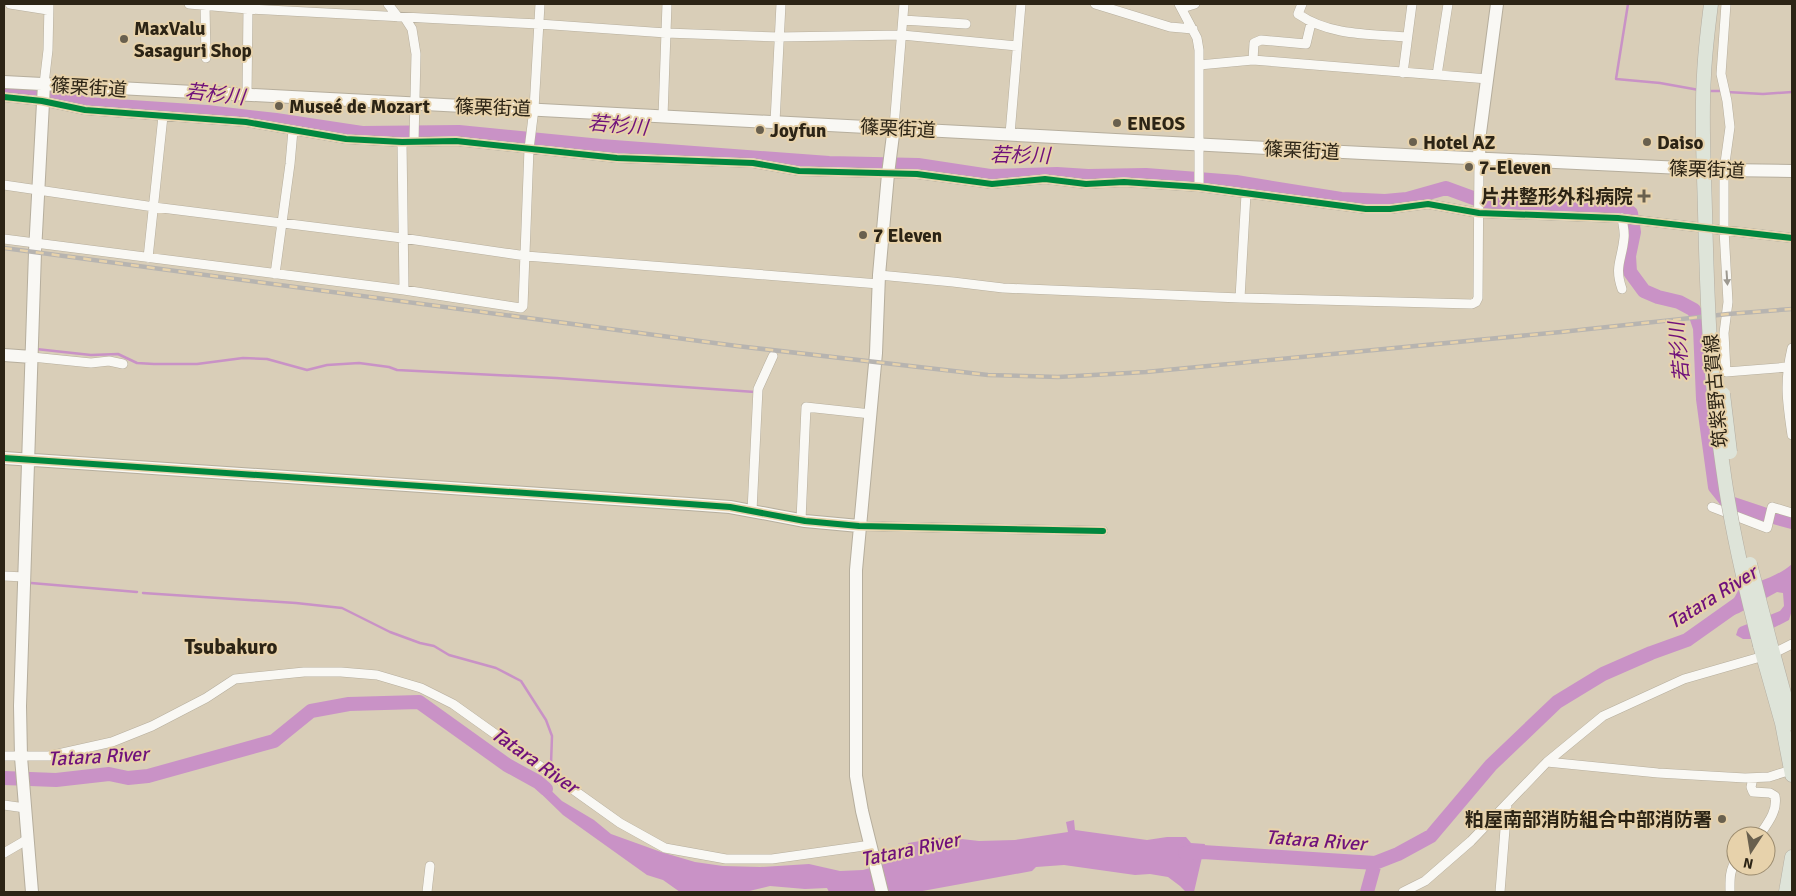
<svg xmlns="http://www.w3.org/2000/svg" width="1796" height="896" viewBox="0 0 1796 896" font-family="Signika,'Noto Sans JP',sans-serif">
	<rect width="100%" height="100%" fill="#d9ceb8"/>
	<path fill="#c992c6" d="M1792,564V610L1789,620L1752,639H1743L1736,635L1738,629L1740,627L1780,611L1784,606L1783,593L1777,592L1739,613L1726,618L1725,615L1739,589C1757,582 1777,577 1792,564Z
		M534,774L562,801L594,820L611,834L661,852L695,862L723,866L760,867L809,864L840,871L863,870L888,863L907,853L908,843L944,837L979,841L1015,840L1068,832L1066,822L1074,820L1075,830L1147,840L1167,837H1186L1191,843L1205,844L1194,892H1186L1180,886L1168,877L1150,874L1135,875L1064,865L1036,867L1032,871L917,892H829L827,888L805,889L770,886L745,892H680L663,880L647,875L563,815L529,782Z"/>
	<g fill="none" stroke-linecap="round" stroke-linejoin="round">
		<path stroke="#c992c6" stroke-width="2.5" d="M1628,4L1616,79L1660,83L1699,90
			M1707,91H1722
			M1727,92L1763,94L1792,92
			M36,349L91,355L118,354L137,363L154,364H197L243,358L267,359L307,370L327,365L359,363L389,367L397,370L556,378L755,392
			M31,583L137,592
			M143,593L296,603L342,608L390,632L420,643L434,646L449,655L496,668L521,681L546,720L552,736L551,764L548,769"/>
		<path stroke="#c992c6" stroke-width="14" d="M4,91L24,90L58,95L86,104L207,112L276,120L362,133L459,132L601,146L829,163L918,165L990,176L1057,174L1088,176L1146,175L1236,182L1341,199L1385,201L1407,199L1446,188L1476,199L1506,207L1626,210L1631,213L1634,232L1629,256L1630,272L1644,291L1658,297L1679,302L1694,310L1700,328L1703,399L1715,487L1727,502L1763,514L1792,522
			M4,778L56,780L109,774L128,778L148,776L274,741L311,711L349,704L419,702L507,765L538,782L546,789
			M1185,853L1203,852L1375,863L1398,854L1431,836L1491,765L1557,702L1603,674L1651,653L1687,640L1742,601
			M1367,892L1375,863"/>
		<defs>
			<path id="street" d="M10,4L48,10
				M189,4L248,9L539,24L666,33L779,37L902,35L1017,46
				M388,4L398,17
				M1095,4L1170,27L1193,29
				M1179,4L1197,38L1199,50V187
				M1302,4L1298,14C1330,36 1370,34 1407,37
				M1726,4L1721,74L1727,101L1730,127L1724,170V230L1728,302L1724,333L1726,372L1788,367
				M205,5L206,58
				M1182,8L1195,4
				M405,18L412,29L416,54L414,141
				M903,20L966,24
				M1253,60L1254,43L1261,40L1306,44L1311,23
				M1199,65L1253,60L1488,79
				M1403,73L1412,4
				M1437,75L1448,4
				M44,84L48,50L49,4
				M247,95L248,9
				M4,97L42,101L85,110L246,122L346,139L402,142L456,141L617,158L753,163L799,171L917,174L992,184L1045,179L1086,184L1124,182L1199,187L1366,209H1390L1428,204L1479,213L1618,218L1792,238
				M663,116L667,4
				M775,122L781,4
				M894,127L904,4
				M1010,134L1021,4
				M402,142L404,290
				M4,185L154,207L402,238L526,256L879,284
				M4,239L404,290L521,308L523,306L529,149L534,109L540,4
				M148,258L163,116
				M275,274L290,164L293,130
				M879,275L953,282L1003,288L1240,298L1472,304L1476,302L1478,298L1479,158
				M1622,289C1614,266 1622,260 1624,238C1625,232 1623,225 1622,218
				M1240,298L1246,194
				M1792,348C1784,382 1787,401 1792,435
				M32,357L91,363L109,361L123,364
				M1712,507L1767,528L1772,507L1792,513
				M752,511L758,389L773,356
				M801,520L806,407L871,414
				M859,526L1103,531
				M4,576L24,577
				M1778,651L1792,644
				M4,756H49L112,742L152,726L206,698L235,679L304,672H341L377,675L421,688L453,704L620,823L665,848L726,859H772L871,845
				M1547,762L1658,773L1745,778L1769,777L1791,770
				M1753,778L1751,787L1753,792L1770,793L1775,796C1778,811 1767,824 1759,836
				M4,805L25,808
				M4,853L28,839
				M427,892L430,866
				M1403,892L1425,881L1471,841L1547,762L1603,716L1684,679L1757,658
				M1500,892L1507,804
				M1730,892C1730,882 1729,870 1736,861"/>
			<path id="secondary" d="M4,82L1363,153L1724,170L1792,171
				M1479,158L1480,133L1497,4
				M4,355L32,357
				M4,458L689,504L730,507L805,521L859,526
				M32,892L21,757L20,706L35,252L44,84
				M882,892L862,811L856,776V570L876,353L879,275L888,174L894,127"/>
			<path id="primary" d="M1770,642L1792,723
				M1760,645L1782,723L1792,775
				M1786,892L1792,857"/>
		</defs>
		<use href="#street" stroke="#b6ae9d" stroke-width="10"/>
		<use href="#secondary" stroke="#b6ae9d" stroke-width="14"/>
		<use href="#primary" stroke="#b4aea2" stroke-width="15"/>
		<use href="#street" stroke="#f9f8f4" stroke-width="9"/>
		<use href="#secondary" stroke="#f9f8f4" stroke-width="12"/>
		<use href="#primary" stroke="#dee4d9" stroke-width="14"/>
		<defs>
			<path id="rail" d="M4,248L737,346L988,375L1058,377L1146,372L1561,332L1728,314L1792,309"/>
		</defs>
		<use href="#rail" stroke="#b7b4b0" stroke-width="4.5"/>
		<use href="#rail" stroke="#e7d2ab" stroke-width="2.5" stroke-dasharray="8" stroke-linecap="butt"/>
		<defs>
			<path id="primary-bridge" d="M1711,4C1708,28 1705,51 1704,75C1701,120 1704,166 1705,211C1707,297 1710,383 1723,468C1731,528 1745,587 1760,645
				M1723,394L1730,452
				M1750,564L1770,642"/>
		</defs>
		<use href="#primary-bridge" stroke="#b4aea2" stroke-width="15" stroke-linecap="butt"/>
		<use href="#primary-bridge" stroke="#dee4d9" stroke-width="14"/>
		<defs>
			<path id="cycleway" d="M4,97L42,101L85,110L246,122L346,139L402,142L456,141L617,158L753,163L799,171L917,174L992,184L1045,179L1086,184L1124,182L1199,187L1366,209H1390L1428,204L1479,213L1618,218L1792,238
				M4,458L689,504L730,507L805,521L859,526L1103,531"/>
		</defs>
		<use href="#cycleway" stroke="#e7d2ab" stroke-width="9"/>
		<use href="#cycleway" stroke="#00873e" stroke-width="6"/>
	</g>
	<defs><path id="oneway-solid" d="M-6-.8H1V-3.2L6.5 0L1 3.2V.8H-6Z" transform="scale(1.25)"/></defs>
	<use fill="#9d9990" href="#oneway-solid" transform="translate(1727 278) rotate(86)"/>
	<g fill="#69604e" stroke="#e7d2ab" stroke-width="2">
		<circle cx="124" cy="39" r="5"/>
		<circle cx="279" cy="106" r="5"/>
		<circle cx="1117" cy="123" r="5"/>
		<circle cx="760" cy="130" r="5"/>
		<circle cx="1413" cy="142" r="5"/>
		<circle cx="1647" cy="142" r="5"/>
		<circle cx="1469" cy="167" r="5"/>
		<path d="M1641.5 188.5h5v5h5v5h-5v5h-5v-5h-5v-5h5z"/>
		<circle cx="863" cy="235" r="5"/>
		<circle cx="1722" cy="819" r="5"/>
	</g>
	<g text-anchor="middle" stroke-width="4" stroke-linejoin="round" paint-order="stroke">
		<g font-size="19" font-weight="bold" fill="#2c2415" stroke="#e7d2ab" text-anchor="start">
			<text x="134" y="35">MaxValu<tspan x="134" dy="22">Sasaguri Shop</tspan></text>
			<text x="289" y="113">Museé de Mozart</text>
			<text x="1127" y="130">ENEOS</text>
			<text x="770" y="137">Joyfun</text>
			<text x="1423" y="149">Hotel AZ</text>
			<text x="1657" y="149">Daiso</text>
			<text x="1479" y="174">7-Eleven</text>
			<text x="1633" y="203" text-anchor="end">片井整形外科病院</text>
			<text x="873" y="242">7 Eleven</text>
			<text x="1712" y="826" text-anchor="end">粕屋南部消防組合中部消防署</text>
		</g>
		<g font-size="19" fill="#2c2415" stroke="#e7d2ab">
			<text transform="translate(89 87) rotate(4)" y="7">篠栗街道</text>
			<text transform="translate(493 107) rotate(2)" y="7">篠栗街道</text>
			<text transform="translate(898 128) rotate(3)" y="7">篠栗街道</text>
			<text transform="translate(1302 150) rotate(3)" y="7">篠栗街道</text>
			<text transform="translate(1707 169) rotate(2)" y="7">篠栗街道</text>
			<text transform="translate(1715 391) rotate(-95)" y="7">筑紫野古賀線</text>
		</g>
		<g font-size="20" font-style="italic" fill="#6f117b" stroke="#e7d2ab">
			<text transform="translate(215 94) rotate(6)" y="7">若杉川</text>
			<text transform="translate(618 125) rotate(5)" y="7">若杉川</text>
			<text transform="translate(1020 155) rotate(1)" y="7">若杉川</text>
			<text transform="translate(1679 352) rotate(-96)" y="7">若杉川</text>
			<text transform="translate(1712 597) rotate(-32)" y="7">Tatara River</text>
			<text transform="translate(98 756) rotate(-3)" y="7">Tatara River</text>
			<text transform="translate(535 760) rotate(35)" y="7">Tatara River</text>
			<text transform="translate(1316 840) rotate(4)" y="7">Tatara River</text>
			<text transform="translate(910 849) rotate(-12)" y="7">Tatara River</text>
		</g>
		<g font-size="21" font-weight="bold" fill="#2c2415" stroke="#e7d2ab">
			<text x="231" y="654">Tsubakuro</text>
		</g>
	</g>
	<rect width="1796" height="896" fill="none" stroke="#2c2415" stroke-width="10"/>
	<g transform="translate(1751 851) rotate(192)"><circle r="24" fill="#e7d2ab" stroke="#9c8c6f"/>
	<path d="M0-4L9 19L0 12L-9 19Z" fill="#69604e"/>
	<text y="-8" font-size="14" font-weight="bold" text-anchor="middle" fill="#2c2415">N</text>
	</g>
</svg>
